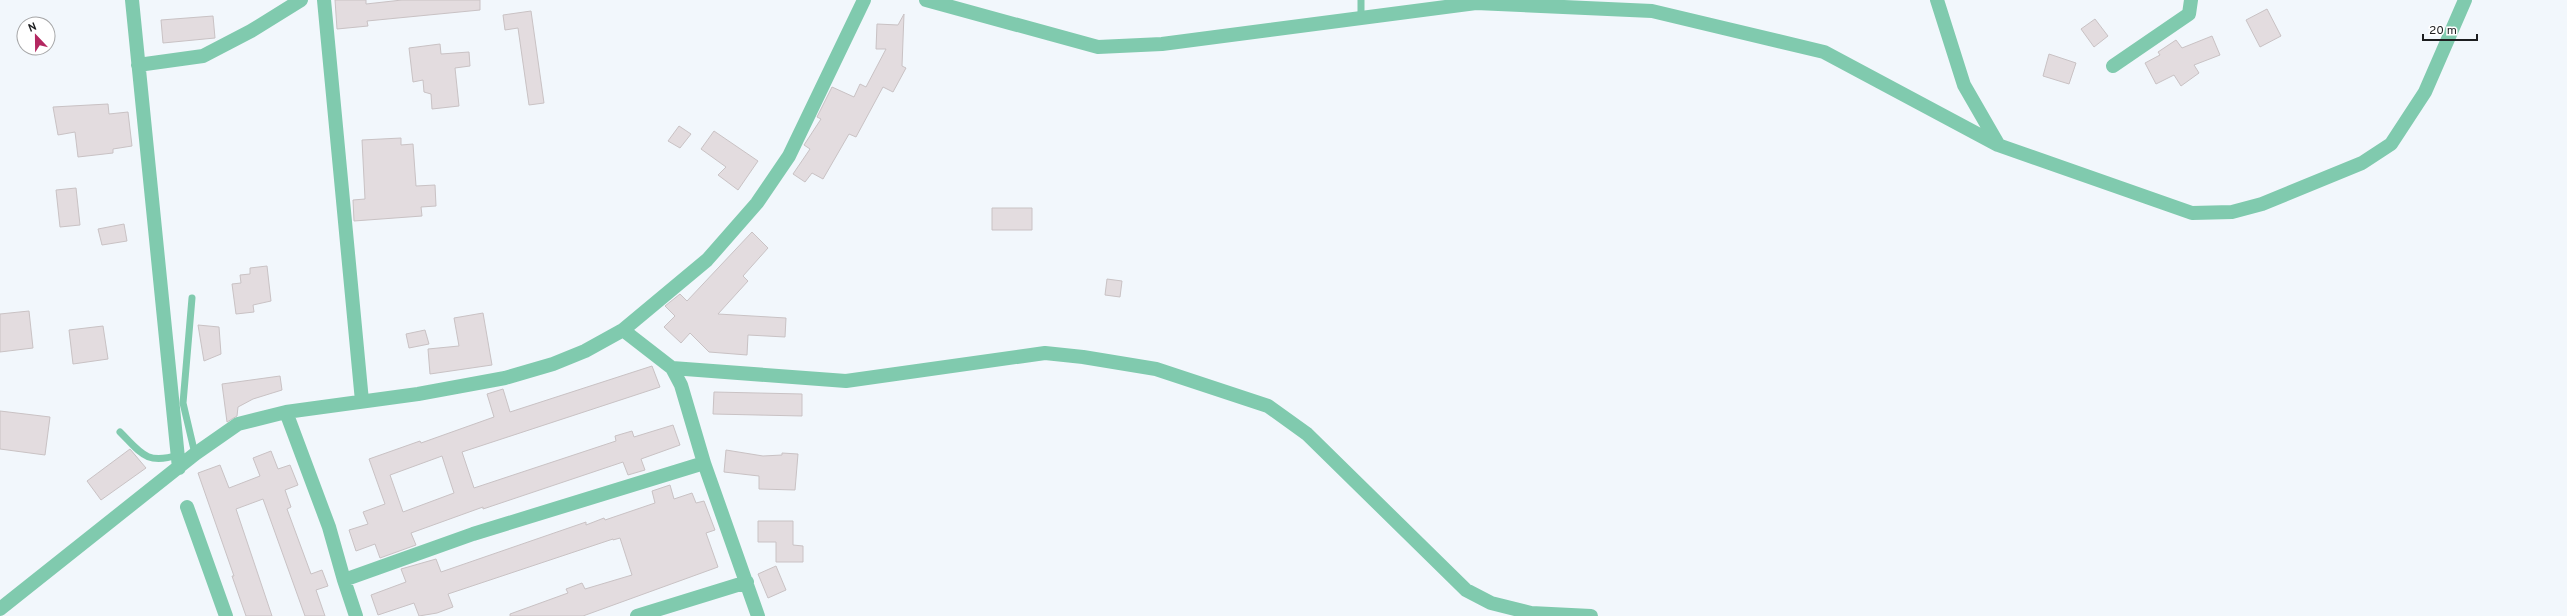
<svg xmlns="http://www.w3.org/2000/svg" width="2567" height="616" viewBox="0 0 2567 616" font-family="Overpass,sans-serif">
	<rect width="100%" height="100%" fill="#f2f7fc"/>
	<path fill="#e3dcdf" stroke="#c9c2c4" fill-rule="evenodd" d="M335,0H366V4L402,0H480V10L367,21L368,26L337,29Z
		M2267,9L2281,36L2260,47L2246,20Z
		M531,11L544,103L529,105L518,28L505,30L503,15Z
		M904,14L902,66L906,68L893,92L883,87L856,137L849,134L823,179L812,173L805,182L793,174L810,149L804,145L821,119L817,117L832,87L854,97L860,84L866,87L886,49H876L877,24L898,25Z
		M213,16L215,38L163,43L161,20Z
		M2095,19L2108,36L2094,47L2081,29Z
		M2212,36L2220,55L2194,65L2199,73L2181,86L2174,75L2156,84L2145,63L2160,55L2158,52L2176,40L2182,48Z
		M440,44L441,54L469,52L470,66L455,68L459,106L432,109L431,94L424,92L423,80L413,82L409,48Z
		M2049,54L2076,63L2069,84L2043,76Z
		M108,104L109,114L128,112L132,146L113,149V153L78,157L75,132L58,135L53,107Z
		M679,126L691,134L680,148L668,141Z
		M714,131L758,161L738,190L718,175L726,167L701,149Z
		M401,138V145L413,144L416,186L435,185L436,206L421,207L422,216L354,221L353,200L365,199L362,140Z
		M76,188L80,225L60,227L56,190Z
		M992,208H1032V230H992Z
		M124,224L127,241L102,245L98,229Z
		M752,232L768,248L743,276L748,281L718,314L786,318L785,337L748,335L747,355L709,352L690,333L681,343L664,327L675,316L665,306L680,294L687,301Z
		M267,266L271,301L253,305L254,312L236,314L232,284L241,283L240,275L250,274V268Z
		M1107,279L1122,281L1120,297L1105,295Z
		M29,311L33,348L0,352V314Z
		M483,313L492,365L430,374L428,349L459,346L454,318Z
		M198,325L219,327L221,354L204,361Z
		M103,326L108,359L73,364L69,330Z
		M425,330L429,344L409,348L406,334Z
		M652,366L660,387L462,452L474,488L616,441L615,436L632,431L634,437L673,425L680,445L641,459L645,470L628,475L623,462L483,509V507L411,533L416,545L380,558L375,544L356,551L349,530L368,524L363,512L385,504L369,459L420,441L421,443L494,417L487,394L503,389L510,412ZM442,456L454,493L403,512L390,475Z
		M280,376L282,390L253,399L238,407L237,416L227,422L222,384Z
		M714,392L802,394V416L713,414Z
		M0,411L50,417L45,455L0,449Z
		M130,449L146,468L101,500L87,481Z
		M726,450L763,456L782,455V453L798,454L795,490L759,489V476L724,472Z
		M271,451L278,469L290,465L298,485L285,490L291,507L287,509L311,574L322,570L328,586L316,590L325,616H305L263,499L236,509L272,616H246L232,576H234L198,473L220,465L229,488L260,476L253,458Z
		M670,485L674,499L692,493L696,503L704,501L715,530L706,533L718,567L583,616H510V614L568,593L566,589L582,583L585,589L632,575L620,538L613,540V539L448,594L453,607L437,613L419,616L414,603L378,615L371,595L406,582L401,569L436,559L441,572L586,522V525L604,518L605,520L655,503L652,491Z
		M758,521H793V545L803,546V562H776V542H758Z
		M776,566L786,590L768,598L758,574Z"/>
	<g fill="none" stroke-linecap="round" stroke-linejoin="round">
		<path stroke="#80caae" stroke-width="7" d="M1361,19V0
			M192,298L183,403L195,454
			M120,432C141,453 146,465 178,455"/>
		<path stroke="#80caae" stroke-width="14" d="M132,0L179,468
			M324,0L362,401
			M926,0L1098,47L1162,44L1476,3L1652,11L1824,52L1998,145L2192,213L2232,212L2262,204L2362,163L2391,144L2425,92L2465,0
			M1937,0L1964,85L1998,144
			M138,65L203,56L251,31L301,0
			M2113,66L2189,14L2191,0
			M672,368L846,381L1045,353L1083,357L1156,369L1268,406L1307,434L1466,590L1491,603L1531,613L1591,616
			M286,412L329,527L344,580L473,534L704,463L681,385L672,368L623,330
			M704,463L758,616
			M187,507L226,616
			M344,580L356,616
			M0,609L195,454L238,424L286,412L418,394L505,378L553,364L585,351L623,330L707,260L757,203L789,156L864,0
			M637,616L747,582"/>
	</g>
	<g transform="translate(36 36) rotate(338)"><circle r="19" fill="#ffffff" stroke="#a5a5a6"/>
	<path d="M0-3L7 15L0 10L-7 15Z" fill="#b32760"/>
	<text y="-6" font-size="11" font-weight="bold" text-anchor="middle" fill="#1d1e20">N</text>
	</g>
	<path d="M2423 34v6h54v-6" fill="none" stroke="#1d1e20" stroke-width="2"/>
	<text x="2429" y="34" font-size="12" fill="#1d1e20" stroke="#ffffff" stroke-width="3" paint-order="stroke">20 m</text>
</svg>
